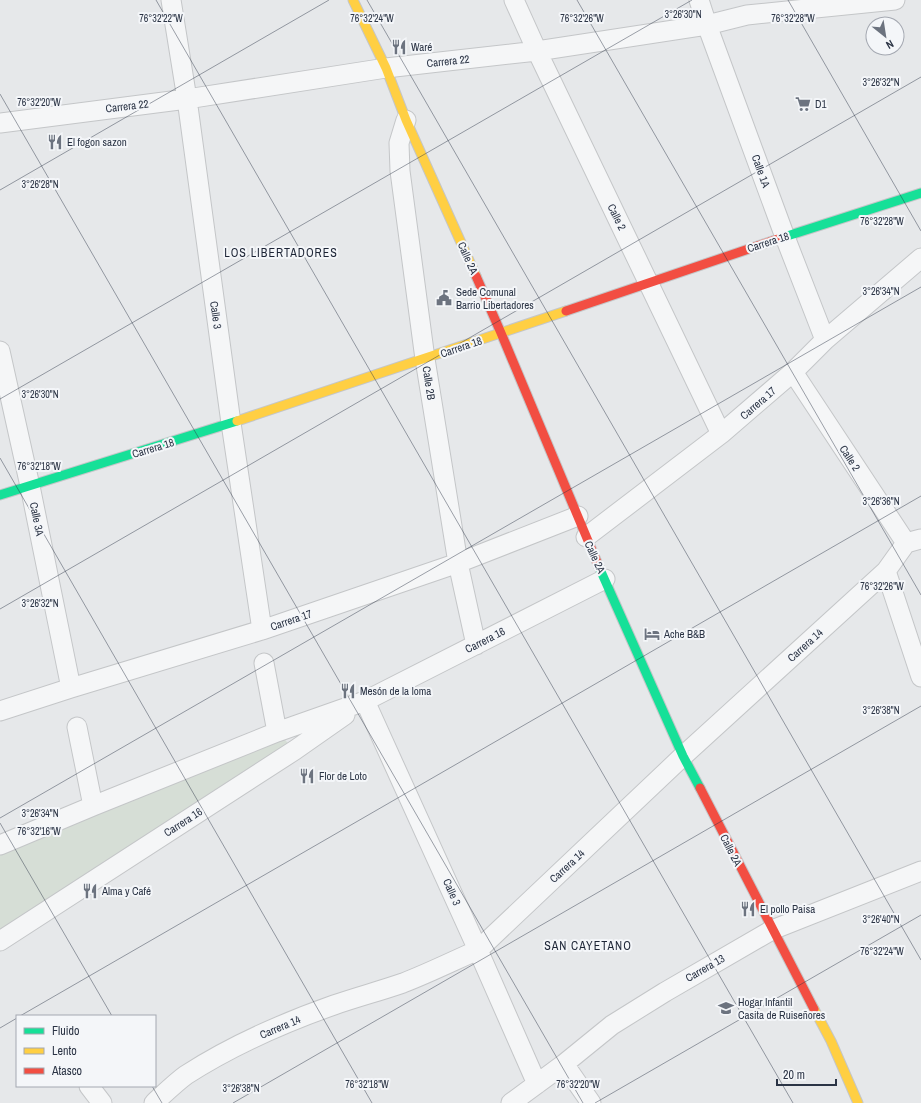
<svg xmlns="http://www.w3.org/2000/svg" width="921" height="1103" viewBox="0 0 921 1103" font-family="'Archivo Narrow',sans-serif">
	<rect width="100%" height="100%" fill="#e6e8ea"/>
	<path fill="#d6ded6" d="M277,732L295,750L0,941V845Z"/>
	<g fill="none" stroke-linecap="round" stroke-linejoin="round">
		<defs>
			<path id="street" d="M171,0L187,99L231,423L262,630
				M514,0L537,51L721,434
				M699,0L707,25L785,237L825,340
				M406,120L399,143L400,171L425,359L458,563L476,645
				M0,123L187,99L386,68L537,51L707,25L747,15L895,0
				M0,351L30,486L71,688
				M793,372L906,543
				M586,537L721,434L793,372L825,340L921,258
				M886,571L921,677
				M264,663L277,732
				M365,701L478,950L537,1084
				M0,711L71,688L262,630L458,563L578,516
				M77,727L93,806
				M0,845L93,806L277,732L365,701L605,579
				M0,941L295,750L345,715
				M564,1064L591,1103
				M89,1086L102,1103
				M154,1103C164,1094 175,1083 186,1075C231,1046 283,1023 334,1005C357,997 380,991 403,983C429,973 453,961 478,950L683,756L886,571L906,543L921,539
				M511,1103L564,1064L612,1025L665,992L772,930L921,871"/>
			<path id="fast" d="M784,237L921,193
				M0,495L237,421
				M599,567L683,756L700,788"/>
			<path id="slow" d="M353,0L386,68L406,120L476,276
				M237,421L566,311
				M814,1009L831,1041L858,1103"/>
			<path id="jam" d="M476,276L501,333L599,567
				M566,311L784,237
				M700,788L814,1009"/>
		</defs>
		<use href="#street" stroke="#c4c6c8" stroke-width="21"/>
		<use href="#fast" stroke="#c4c6c8" stroke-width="11"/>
		<use href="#slow" stroke="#c4c6c8" stroke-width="11"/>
		<use href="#jam" stroke="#c4c6c8" stroke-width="11"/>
		<use href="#street" stroke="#f5f6f7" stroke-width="19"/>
		<use href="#fast" stroke="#16e098" stroke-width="9"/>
		<use href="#slow" stroke="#ffcf43" stroke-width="9"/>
		<use href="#jam" stroke="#f24e42" stroke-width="9"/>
	</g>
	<path fill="none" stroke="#2b3445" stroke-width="1" stroke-opacity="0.45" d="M156,0L793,1103M367,0L921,960M577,0L921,595M788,0L921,231M0,94L583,1103M0,190L329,0M0,399L692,0M0,458L372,1103M0,609L921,77M0,818L921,287M0,823L112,1016M20,1016L921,496M0,1028L17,1018M152,1086L162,1103M233,1103L921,706M595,1103L921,915"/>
	<defs>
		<symbol id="restaurant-bare" viewBox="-9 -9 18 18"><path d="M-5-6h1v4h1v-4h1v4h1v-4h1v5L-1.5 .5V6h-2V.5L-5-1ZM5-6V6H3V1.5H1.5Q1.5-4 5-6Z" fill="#6c737f" stroke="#f4f6f9" stroke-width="2.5" paint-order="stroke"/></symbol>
		<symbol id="supermarket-bare" viewBox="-9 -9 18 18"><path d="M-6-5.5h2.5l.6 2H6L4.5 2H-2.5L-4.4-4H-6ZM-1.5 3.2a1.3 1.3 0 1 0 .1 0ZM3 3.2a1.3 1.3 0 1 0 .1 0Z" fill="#6c737f" stroke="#f4f6f9" stroke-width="2.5" paint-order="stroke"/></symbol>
		<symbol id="civic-bare" viewBox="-9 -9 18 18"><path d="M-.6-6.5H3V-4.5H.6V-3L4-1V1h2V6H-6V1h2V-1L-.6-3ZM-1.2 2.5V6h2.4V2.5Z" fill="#6c737f" stroke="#f4f6f9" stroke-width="2.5" paint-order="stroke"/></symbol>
		<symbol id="hotel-bare" viewBox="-9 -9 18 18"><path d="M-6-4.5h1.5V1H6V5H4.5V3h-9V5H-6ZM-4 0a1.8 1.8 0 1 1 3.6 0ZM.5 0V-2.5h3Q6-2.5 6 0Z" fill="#6c737f" stroke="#f4f6f9" stroke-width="2.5" paint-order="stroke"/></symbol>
		<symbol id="school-bare" viewBox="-9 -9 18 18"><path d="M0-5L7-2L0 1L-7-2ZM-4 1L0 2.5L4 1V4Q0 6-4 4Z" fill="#6c737f" stroke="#f4f6f9" stroke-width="2.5" paint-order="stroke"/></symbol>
	</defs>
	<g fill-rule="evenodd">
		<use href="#restaurant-bare" x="388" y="36" width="22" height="22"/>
		<use href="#supermarket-bare" x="792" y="93" width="22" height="22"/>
		<use href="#restaurant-bare" x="44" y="131" width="22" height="22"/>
		<use href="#civic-bare" x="433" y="287" width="22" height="22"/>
		<use href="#hotel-bare" x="641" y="623" width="22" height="22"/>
		<use href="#restaurant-bare" x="337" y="680" width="22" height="22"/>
		<use href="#restaurant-bare" x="296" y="765" width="22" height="22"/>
		<use href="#restaurant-bare" x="79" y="880" width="22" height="22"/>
		<use href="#restaurant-bare" x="737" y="898" width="22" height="22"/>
		<use href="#school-bare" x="715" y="997" width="22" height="22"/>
	</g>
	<g text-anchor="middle" stroke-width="4" stroke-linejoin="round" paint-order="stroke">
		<g font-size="11" fill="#2b3445" stroke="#f4f6f9" text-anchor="start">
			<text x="411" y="51">Waré</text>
			<text x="815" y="108">D1</text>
			<text x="67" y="146">El fogon sazon</text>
			<text x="456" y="296">Sede Comunal<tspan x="456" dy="13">Barrio Libertadores</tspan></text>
			<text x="664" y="638">Ache B&amp;B</text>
			<text x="360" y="695">Mesón de la loma</text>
			<text x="319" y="780">Flor de Loto</text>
			<text x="102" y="895">Alma y Café</text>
			<text x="760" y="913">El pollo Paisa</text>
			<text x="738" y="1006">Hogar Infantil<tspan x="738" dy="13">Casita de Ruiseñores</tspan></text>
		</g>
		<g font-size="11" fill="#2b3445" stroke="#f4f6f9">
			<text transform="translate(448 61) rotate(-6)" y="4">Carrera 22</text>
			<text transform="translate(127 106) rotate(-7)" y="4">Carrera 22</text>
			<text transform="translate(761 171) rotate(70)" y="4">Calle 1A</text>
			<text transform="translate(617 217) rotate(64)" y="4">Calle 2</text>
			<text transform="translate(768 242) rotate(-18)" y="4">Carrera 18</text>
			<text transform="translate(468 258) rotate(66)" y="4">Calle 2A</text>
			<text transform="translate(216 315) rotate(82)" y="4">Calle 3</text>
			<text transform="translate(461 347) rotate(-19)" y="4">Carrera 18</text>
			<text transform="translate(429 383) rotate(81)" y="4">Calle 2B</text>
			<text transform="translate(758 403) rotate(-41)" y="4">Carrera 17</text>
			<text transform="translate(153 448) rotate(-17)" y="4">Carrera 18</text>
			<text transform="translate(850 458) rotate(57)" y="4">Calle 2</text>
			<text transform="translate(37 519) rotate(79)" y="4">Calle 3A</text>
			<text transform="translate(595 557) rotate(65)" y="4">Calle 2A</text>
			<text transform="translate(291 620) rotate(-19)" y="4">Carrera 17</text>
			<text transform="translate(485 640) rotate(-27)" y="4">Carrera 16</text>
			<text transform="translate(805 645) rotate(-42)" y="4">Carrera 14</text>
			<text transform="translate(183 822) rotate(-33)" y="4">Carrera 16</text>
			<text transform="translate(731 850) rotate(63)" y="4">Calle 2A</text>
			<text transform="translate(567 866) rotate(-43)" y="4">Carrera 14</text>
			<text transform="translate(452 892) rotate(66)" y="4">Calle 3</text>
			<text transform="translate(705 968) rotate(-30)" y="4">Carrera 13</text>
			<text transform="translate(280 1027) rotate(-23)" y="4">Carrera 14</text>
		</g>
		<g font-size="12" letter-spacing="1" fill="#1d2536" stroke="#f4f6f9">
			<text x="281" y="257">LOS LIBERTADORES</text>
			<text x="588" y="950">SAN CAYETANO</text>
		</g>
	</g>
	<g font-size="10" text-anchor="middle" fill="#2b3445" stroke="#f4f6f9" stroke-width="4" stroke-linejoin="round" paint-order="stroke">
		<text x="683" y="18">3°26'30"N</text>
		<text x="582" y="22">76°32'26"W</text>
		<text x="161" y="22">76°32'22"W</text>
		<text x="372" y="22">76°32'24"W</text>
		<text x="793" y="22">76°32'28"W</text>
		<text x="881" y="86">3°26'32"N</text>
		<text x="39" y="106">76°32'20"W</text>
		<text x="40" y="188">3°26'28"N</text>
		<text x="882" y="225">76°32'28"W</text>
		<text x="881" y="295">3°26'34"N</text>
		<text x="40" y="398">3°26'30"N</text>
		<text x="39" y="470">76°32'18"W</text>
		<text x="881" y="505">3°26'36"N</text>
		<text x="882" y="590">76°32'26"W</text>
		<text x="40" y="607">3°26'32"N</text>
		<text x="881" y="714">3°26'38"N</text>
		<text x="40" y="817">3°26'34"N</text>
		<text x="39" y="835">76°32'16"W</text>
		<text x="881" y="923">3°26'40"N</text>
		<text x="882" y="955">76°32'24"W</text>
		<text x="367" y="1088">76°32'18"W</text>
		<text x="578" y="1088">76°32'20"W</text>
		<text x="241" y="1092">3°26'38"N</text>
	</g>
	<rect x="16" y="1015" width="140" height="72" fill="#f4f6f9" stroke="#a4a8b1"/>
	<rect x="24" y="1028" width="20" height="6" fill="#16e098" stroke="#a4a8b1"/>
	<text x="52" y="1035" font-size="12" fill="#2b3445">Fluido</text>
	<rect x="24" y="1048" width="20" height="6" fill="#ffcf43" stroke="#a4a8b1"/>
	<text x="52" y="1055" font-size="12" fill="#2b3445">Lento</text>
	<rect x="24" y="1068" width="20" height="6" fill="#f24e42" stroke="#a4a8b1"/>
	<text x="52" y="1075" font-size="12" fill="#2b3445">Atasco</text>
	<g transform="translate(885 36) rotate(150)"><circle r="19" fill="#f4f6f9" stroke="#a4a8b1"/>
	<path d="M0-3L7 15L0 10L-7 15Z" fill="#6c737f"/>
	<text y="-6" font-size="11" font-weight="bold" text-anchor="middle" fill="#2b3445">N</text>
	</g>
	<path d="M777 1079v6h59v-6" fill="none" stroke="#2b3445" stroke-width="2"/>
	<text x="783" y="1079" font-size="12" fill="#2b3445" stroke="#f4f6f9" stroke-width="3" paint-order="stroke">20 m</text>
</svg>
